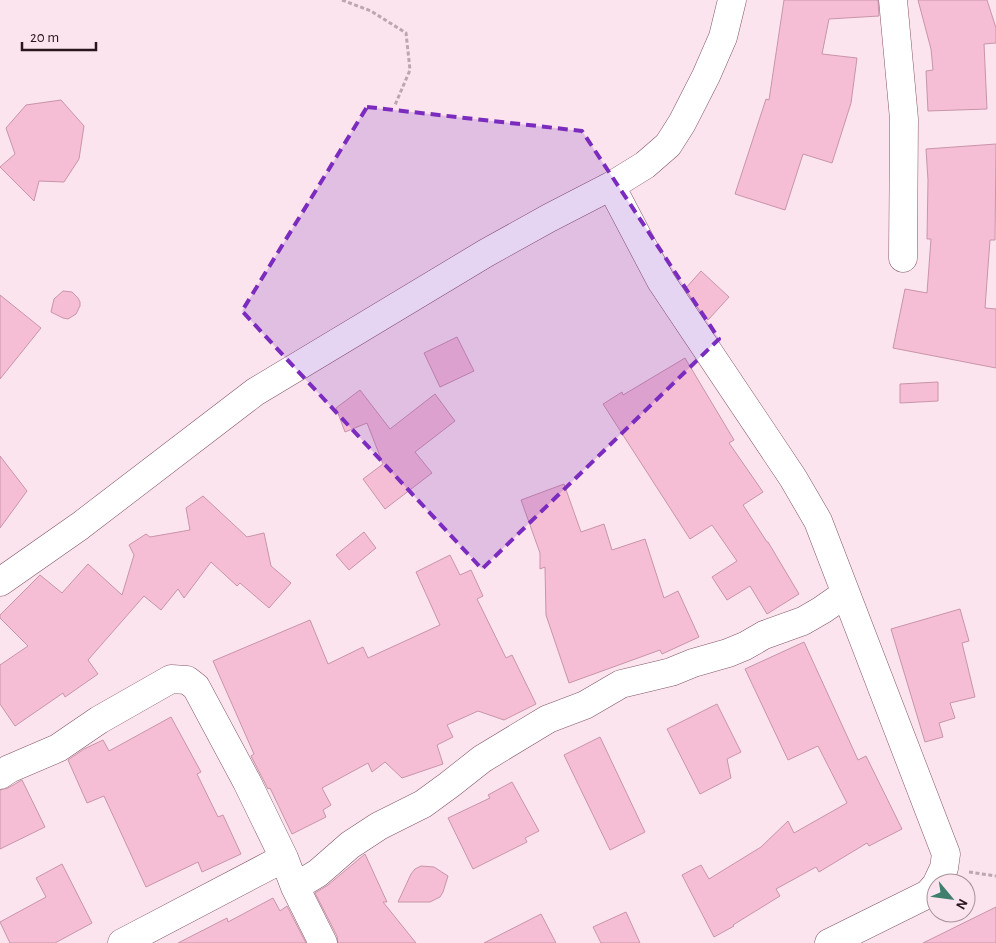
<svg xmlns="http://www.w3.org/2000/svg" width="996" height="943" viewBox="0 0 996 943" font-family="'Alegreya Sans',sans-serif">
	<rect width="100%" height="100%" fill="#fbe4ed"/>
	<path fill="#f5bed4" stroke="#c994a9" d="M784,0H878L879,16L829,19L822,54L857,58L851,103L832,163L803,154L785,210L735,194L766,99L769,100Z
		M918,0H987L996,28V43L984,44L987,109L928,111L926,71L933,70L931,49Z
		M61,100L84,126L79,159L64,182L39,181L34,201L0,167L15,154L6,128L26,105Z
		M996,144L995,240H990L985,308L996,309V368L893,348L905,289L927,293L931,239H927L928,180L926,149Z
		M701,271L729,297L708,320L702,314L685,289Z
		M63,291L72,292L78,298L80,302V306L76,314L68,319L63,318L51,312L54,299Z
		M0,295L41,328L0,379Z
		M457,337L474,371L440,387L424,353Z
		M685,358L734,440L729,443L763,492L743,505L767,542H768L799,594L767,614L750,586L727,600L712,577L737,561L712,525L690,539L603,404L622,392L623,395Z
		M938,382V401L900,403V384Z
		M360,390L390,429L435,394L455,421L415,452L432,473L385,509L363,479L383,464L367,423L345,432L336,408Z
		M0,456L27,491L0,528Z
		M564,484L581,532L604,524L612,550L645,539L664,598L678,591L699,637L662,654L660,650L569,683L546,615L545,567L540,569V553L521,500Z
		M203,496L247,537L264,533L271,566L291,583L269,608L240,583L237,586L211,562L184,598L178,589L161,610L144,596L88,660L98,674L65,697L63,693L15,726L0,704V665L28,646L0,618V615L40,575L62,593L88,564L122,595L134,555L129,545L146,534L150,537L190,530L186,508Z
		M364,532L376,548L349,570L336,555Z
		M450,555L460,575L471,570L483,596L477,599L506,658L512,655L536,704L504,720L478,711L447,725L453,737L437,745L443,764L402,778L385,762L372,772L368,763L322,788L331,805L323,810L326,817L292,834L270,788L268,789L251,756L254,754L213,661L310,620L328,664L363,647L368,658L440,625L416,572Z
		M960,609L969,641L962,643L975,697L950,703L955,718L939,723L943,737L925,742L891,629Z
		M804,642L858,760L866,756L902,829L869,846L867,843L819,872L816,867L776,889L780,896L733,925L734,926L714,937L682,875L701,865L709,879L761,847L788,821L794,833L847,803L818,746L788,760L745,669Z
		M717,704L741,752L727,759L731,778L700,794L667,729Z
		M171,717L201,772L197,774L218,817L223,815L241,854L202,872L198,862L146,887L104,796L87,803L68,760L84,749L103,740L109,751Z
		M600,737L645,832L610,850L564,755Z
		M22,780L45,827L0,849V790L8,788Z
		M512,782L539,831L525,838L527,842L473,869L448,818L490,798L488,795Z
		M365,854L387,902H383L416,943H338L337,936L315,893L328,885Z
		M62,864L92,923L55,943H10L0,922L46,897L36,878Z
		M421,866L434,867L448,876L443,892L440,897L430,902H398L411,874L415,869Z
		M273,898L280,911L287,906L306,943H178L227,918L228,922Z
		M996,907V943H923Z
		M626,912L640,943H601L593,927Z
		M541,914L556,943H484Z"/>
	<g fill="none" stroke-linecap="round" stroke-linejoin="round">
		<defs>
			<path id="minor" d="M893,0L904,119L903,258
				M611,186L661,281L793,478L818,521L946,854L944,868L937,883
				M0,582L80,526L255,392L486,253L549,218L611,186L645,165L668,145L682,123L706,76L723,37L732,0
				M0,775L9,769L58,748L99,720L171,679L187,680L196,687L247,782L284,858L295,887L323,943
				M295,887L318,873L350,845L379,826L423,804L449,785L482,759L548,719L585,705L621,684L671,672L693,663L728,653L745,646L764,635L803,621L822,610L845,594
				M122,943L284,858
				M829,943L928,894L936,885"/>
		</defs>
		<use href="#minor" stroke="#845569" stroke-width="29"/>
		<path stroke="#bca6af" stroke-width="3" stroke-dasharray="4 2.5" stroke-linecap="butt" d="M342,0L371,11L406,33L410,70L395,105
			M969,872L996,876"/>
		<use href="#minor" stroke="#fff" stroke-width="28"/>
	</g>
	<path fill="#7b2cbf" fill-opacity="0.2" stroke="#7b2cbf" stroke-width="4" stroke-dasharray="10 6" stroke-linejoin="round" d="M367,107L582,131L719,339L482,569L242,311Z"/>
	<g transform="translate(951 898) rotate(119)"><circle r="24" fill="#fbe4ed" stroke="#a7919a"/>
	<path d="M0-4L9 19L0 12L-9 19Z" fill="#407f6d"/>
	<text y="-8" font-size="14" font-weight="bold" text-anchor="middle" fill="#29151e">N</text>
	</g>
	<path d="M22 42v8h74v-8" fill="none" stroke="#29151e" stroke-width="2.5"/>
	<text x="30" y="42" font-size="15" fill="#29151e" stroke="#fbe4ed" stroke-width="4" paint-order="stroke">20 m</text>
</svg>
